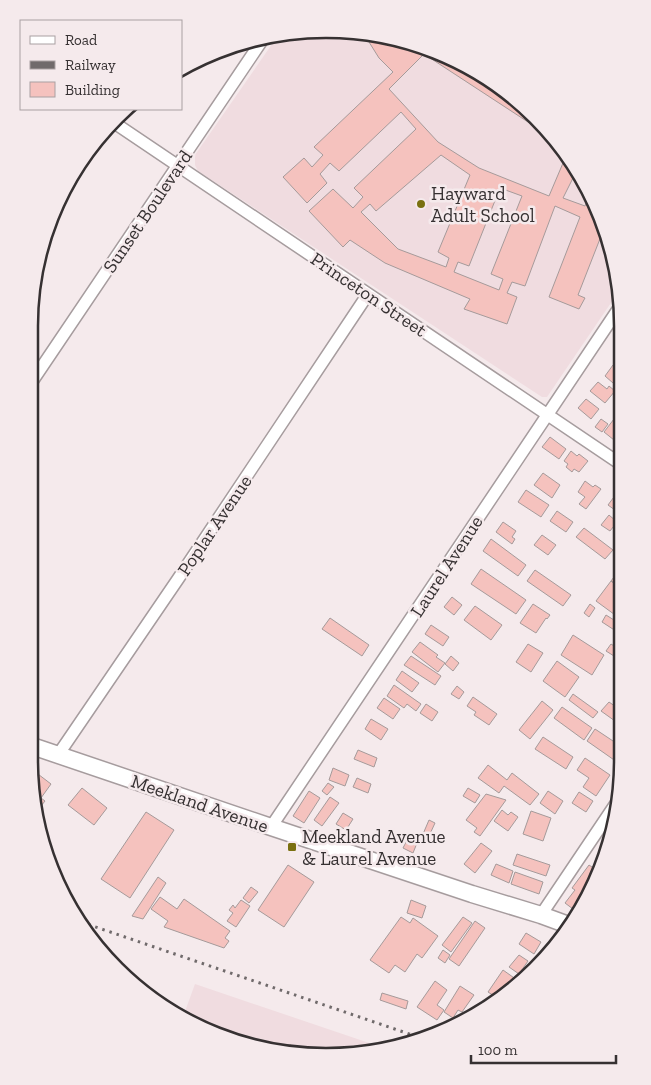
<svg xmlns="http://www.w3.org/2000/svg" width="651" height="1085" viewBox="0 0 651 1085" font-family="'Zilla Slab',serif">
	<rect width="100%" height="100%" fill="#f5eaec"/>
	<path fill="#f0dce0" d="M279,34L384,35L491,79L536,116L582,177L607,230L619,291L547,397H542L198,171L195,165V155Z
		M195,984L381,1047L326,1056L230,1041L183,1017Z"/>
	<path fill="#f5c2be" stroke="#a59a9a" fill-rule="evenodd" d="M364,34L384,35L491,79L536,116L554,139L424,54L389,89L438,142L479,168L549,196L566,156L577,170L563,198L585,206L590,194L605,226L578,295L585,298L579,309L549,297L580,217L555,206L525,286L512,282L507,293L517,297L507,324L464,309L470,299L385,263L350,240L343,247L309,211L333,189L353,208L363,197L354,188L416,129L401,112L339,171L330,163L320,174L327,183L307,203L283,177L304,158L312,167L323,155L314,147L393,72L379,58ZM441,155L470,175L438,252L449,258L446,267L398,249L361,212L370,204L376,211ZM500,188L522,196L491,274L503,279L499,290L454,272L458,262L469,266Z
		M613,365L622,372L621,390L605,376Z
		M598,382L607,389L609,386L615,391L605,403L590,391Z
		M586,399L599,409L591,419L578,408Z
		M601,419L608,424L602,432L595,427Z
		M614,419L622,424V433L621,435L619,433L614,440L604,432Z
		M550,437L566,449L559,459L542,447Z
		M571,451L577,456L579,454L588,461L579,472L574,469L572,472L566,467L568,464L564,461Z
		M543,473L560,485L552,498L534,485Z
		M585,481L593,487L595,485L601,489L586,509L579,504L585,497L578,492Z
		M622,486V509L619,513L608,505Z
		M526,490L549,505L541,517L518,502Z
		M557,511L573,522L566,532L550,521Z
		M609,515L617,522L610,531L601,525Z
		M503,522L516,531L512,537L515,539L512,544L496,532Z
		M584,528L613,550L605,559L576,537Z
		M542,535L556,545L548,555L534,545Z
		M491,539L526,565L518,576L483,551Z
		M622,566V588L611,581Z
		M481,569L526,600L516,614L471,584Z
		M535,570L571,595L563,606L527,581Z
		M611,581L622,589V593L615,601L622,606V620L596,601Z
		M452,597L462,605L454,615L444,607Z
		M533,604L550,615L547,619L546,618L536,633L520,623Z
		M590,604L595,608L589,617L584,613Z
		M475,606L502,625L491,640L464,620Z
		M606,615L622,625V635L602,622Z
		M330,618L369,645L362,656L322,629Z
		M431,625L449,637L443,646L425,634Z
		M573,635L604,655L592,675L561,655Z
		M420,642L438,655L436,657L445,663L438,672L412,652Z
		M528,644L543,653L531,672L516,662Z
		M611,644L622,651V661L606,651Z
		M411,656L441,676L435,685L404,665Z
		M451,656L459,663L453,671L445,664Z
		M557,661L579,677L565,697L543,681Z
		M402,671L419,683L412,692L396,680Z
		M394,685L421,704L416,711L407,704L404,708L387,696Z
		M457,686L464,692L459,699L451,694Z
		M573,694L598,712L593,718L569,700Z
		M473,697L497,714L489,725L474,715L476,712L467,706Z
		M384,698L400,709L393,719L377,708Z
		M542,701L553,710L530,739L519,730Z
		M609,702L622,711V726L601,711Z
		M426,704L438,712L432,721L420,713Z
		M562,707L592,728L584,740L554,718Z
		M371,719L388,729L381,740L365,729Z
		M595,729L622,747V755L617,762L587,741Z
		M543,737L573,757L566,769L535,749Z
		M358,750L377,758L374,767L354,759Z
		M585,758L610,775L596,796L583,787L589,778L577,770Z
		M488,765L507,780L512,773L539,794L530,805L504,786L499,793L478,778Z
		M333,768L349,775L345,786L329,780Z
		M34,771L51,784L41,798L45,801L37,811L31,775Z
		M357,778L371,784L368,793L353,787Z
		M328,783L334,787L327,795L322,791Z
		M82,788L107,808L94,825L68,805Z
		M468,788L480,795L475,803L463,796Z
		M309,791L320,798L304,823L293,816Z
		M548,791L563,801L555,814L540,803Z
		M579,792L593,801L586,812L572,803Z
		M486,794L506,800L480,836L474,832L477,828L466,820Z
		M330,797L339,803L322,826L314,820Z
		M502,810L508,815L511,812L518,817L508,831L494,821Z
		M531,811L551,818L543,841L523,834Z
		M146,812L174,830L130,898L101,879Z
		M343,813L353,819L346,830L336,824Z
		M429,820L435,823L429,836L423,834Z
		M410,834L419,838L413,853L403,848Z
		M481,843L492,851L475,873L464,864Z
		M517,854L550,865L546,876L513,865Z
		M496,864L513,871L509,883L491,875Z
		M288,865L314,882L284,927L258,910Z
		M589,865L598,871L581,907L577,912L565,903L575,890L572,888Z
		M515,872L543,882L539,894L511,884Z
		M158,877L166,883L143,919L132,916Z
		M251,887L258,892L249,903L243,898Z
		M160,897L177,909L184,899L230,931L225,938L229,941L224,948L164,927L168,921L151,909Z
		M241,900L250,906L236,927L227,921L233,913L229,910L233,905L235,908Z
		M411,900L426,906L422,918L407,913Z
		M401,917L410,923L413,918L438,936L422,958L417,954L405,972L395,965L389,973L370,960Z
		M463,917L472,923L451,952L442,945Z
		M475,921L485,928L459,966L449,959Z
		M526,933L541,942L534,954L519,944Z
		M443,950L450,955L445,963L438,958Z
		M519,955L528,961L519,974L509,967Z
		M503,970L517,980L514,984L511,983L503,994L505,995L499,999L488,992Z
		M435,981L447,990L437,1005L444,1010L437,1020L417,1007Z
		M460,986L474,995L462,1012L458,1010L453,1018L444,1012Z
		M382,993L408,1001L406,1009L380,1000Z
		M490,996L496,1000L481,1008Z
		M290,1045L322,1056L288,1050Z"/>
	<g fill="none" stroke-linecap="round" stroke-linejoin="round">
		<defs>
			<path id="street" d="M116,124L622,465
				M29,386L265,36
				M58,755L178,579L368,294
				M271,827L621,305
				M541,915L617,802"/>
			<path id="secondary" d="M29,745L271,827L472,894L541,915L571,926"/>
		</defs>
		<use href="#street" stroke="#a69c9e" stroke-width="14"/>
		<use href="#secondary" stroke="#a69c9e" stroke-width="19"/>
		<use href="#street" stroke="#fff" stroke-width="11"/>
		<use href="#secondary" stroke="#fff" stroke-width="16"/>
		<path stroke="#706a6b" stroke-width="3" stroke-dasharray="2.5 5" stroke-linecap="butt" d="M81,922L424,1039"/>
	</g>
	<g fill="#7a7010" stroke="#f5eaec" stroke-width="2">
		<circle cx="421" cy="204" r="5"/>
		<rect x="287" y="842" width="10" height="10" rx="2.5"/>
	</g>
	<g text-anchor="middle" stroke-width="5" stroke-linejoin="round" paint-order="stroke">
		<g font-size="19" fill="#363132" stroke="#f5eaec" text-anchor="start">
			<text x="431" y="200">Hayward<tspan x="431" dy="22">Adult School</tspan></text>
			<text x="302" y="843">Meekland Avenue<tspan x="302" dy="22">&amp; Laurel Avenue</tspan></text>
		</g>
		<g font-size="19" fill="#363132" stroke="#f5eaec">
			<text transform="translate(147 211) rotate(-56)" y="7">Sunset Boulevard</text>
			<text transform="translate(369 294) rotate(34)" y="7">Princeton Street</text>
			<text transform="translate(214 525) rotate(-56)" y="7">Poplar Avenue</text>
			<text transform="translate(446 566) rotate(-57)" y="7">Laurel Avenue</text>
			<text transform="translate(200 803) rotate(19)" y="7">Meekland Avenue</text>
		</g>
	</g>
	<path d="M0 0H651V1085H0ZM326 38H326A288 288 0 0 1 614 326V760A288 288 0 0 1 326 1048H326A288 288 0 0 1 38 760V326A288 288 0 0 1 326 38Z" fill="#f5eaec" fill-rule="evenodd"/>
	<path fill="none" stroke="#363132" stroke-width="2.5" d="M326 38H326A288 288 0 0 1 614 326V760A288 288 0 0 1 326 1048H326A288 288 0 0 1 38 760V326A288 288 0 0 1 326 38Z"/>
	<rect x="20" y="20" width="162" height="90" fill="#f5eaec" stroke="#a9a0a2"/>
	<rect x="30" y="36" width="25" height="8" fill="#ffffff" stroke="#a9a0a2"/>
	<text x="65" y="45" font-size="15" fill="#363132">Road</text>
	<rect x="30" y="61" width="25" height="8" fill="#706a6b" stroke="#a9a0a2"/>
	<text x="65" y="70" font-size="15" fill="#363132">Railway</text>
	<rect x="30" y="82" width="25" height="15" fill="#f5c2be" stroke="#a9a0a2"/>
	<text x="65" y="95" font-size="15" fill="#363132">Building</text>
	<path d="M471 1055v8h145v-8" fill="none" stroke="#363132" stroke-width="2.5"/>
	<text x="478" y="1055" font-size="15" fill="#363132" stroke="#f5eaec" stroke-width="4" paint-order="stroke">100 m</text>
</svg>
